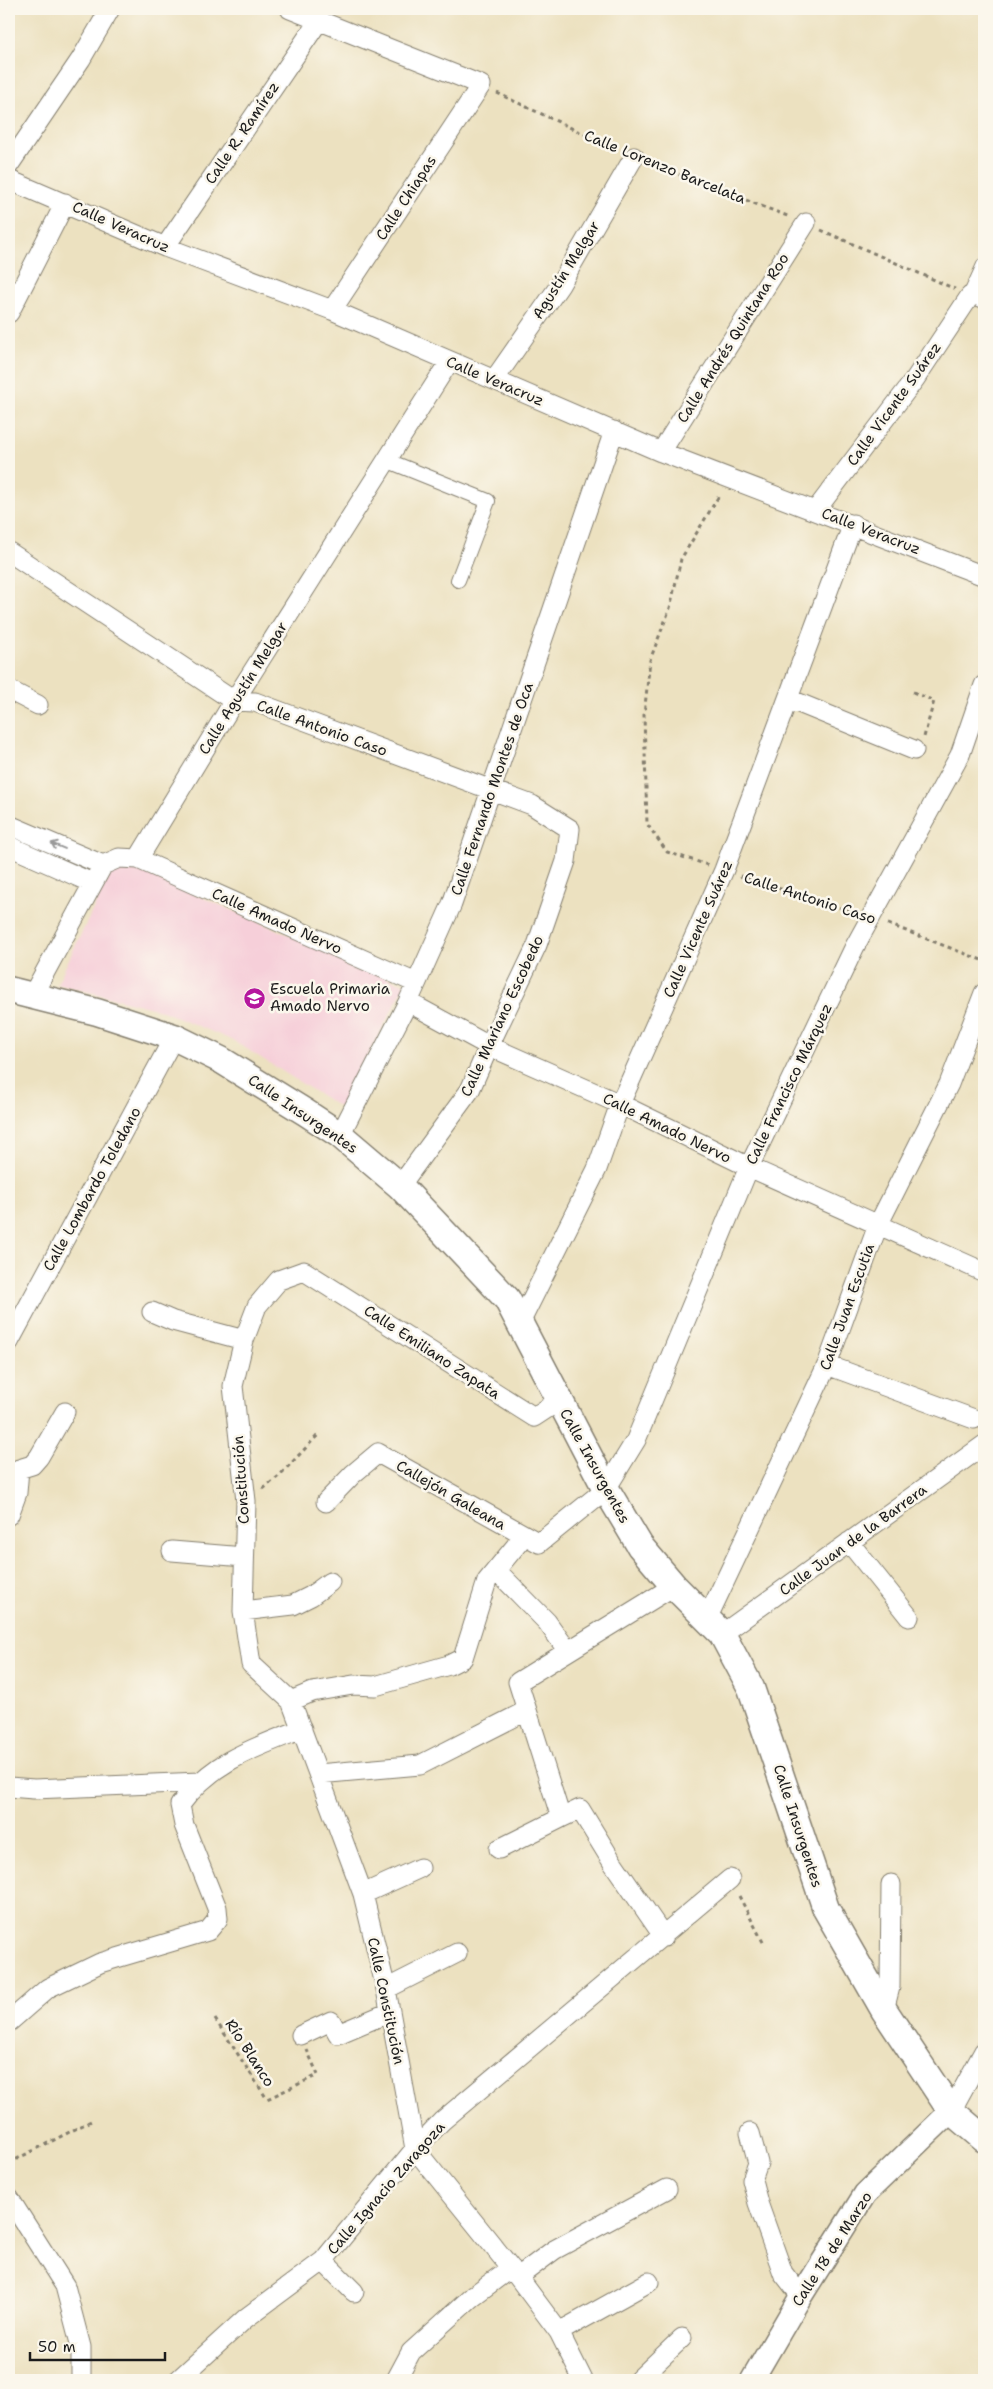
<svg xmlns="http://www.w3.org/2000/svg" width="993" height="2389" viewBox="0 0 993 2389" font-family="'Shantell Sans',sans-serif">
	<rect width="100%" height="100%" fill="#fbf7ec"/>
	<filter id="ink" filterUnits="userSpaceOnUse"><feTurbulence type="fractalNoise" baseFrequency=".02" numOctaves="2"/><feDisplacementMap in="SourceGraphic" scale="10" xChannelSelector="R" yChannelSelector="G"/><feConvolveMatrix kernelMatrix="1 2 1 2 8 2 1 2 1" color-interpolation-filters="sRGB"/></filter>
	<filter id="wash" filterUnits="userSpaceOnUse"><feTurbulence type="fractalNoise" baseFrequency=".0096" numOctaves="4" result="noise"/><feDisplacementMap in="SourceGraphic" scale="20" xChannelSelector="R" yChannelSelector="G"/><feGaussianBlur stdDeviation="1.12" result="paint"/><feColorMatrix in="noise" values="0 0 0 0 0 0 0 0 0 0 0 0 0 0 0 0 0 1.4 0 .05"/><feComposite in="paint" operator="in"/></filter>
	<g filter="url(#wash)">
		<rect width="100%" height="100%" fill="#ece1c0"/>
		<path fill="#f6cfd9" d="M132,867L405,985L341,1108L234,1041L160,1010L57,984L112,870Z"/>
	</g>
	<g filter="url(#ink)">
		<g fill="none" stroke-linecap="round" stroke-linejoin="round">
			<defs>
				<path id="pedestrian" d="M984,265L970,296L984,301
					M386,460L488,501L458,580"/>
				<path id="minor" d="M290,9L481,85L332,310
					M9,165L81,59L110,9
					M9,180L165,247L332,310L661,452L984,576
					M165,247L320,19
					M9,313L65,203
					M494,380L560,285L634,157
					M661,452L806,223
					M816,510L915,379L970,296
					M9,552L234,701L255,702L532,805L570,829L566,861L537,945L489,1046L470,1090L400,1186
					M9,690L38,705
					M789,699L914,750
					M9,825L103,865
					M9,846L92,883
					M138,859L416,983
					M32,996L103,865L119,858L138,859L234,701L449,362
					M408,1002L489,1046L620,1104L749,1167L984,1272
					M340,1135L408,1002L452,904L614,431
					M152,1312L173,1321L244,1340
					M520,1323L597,1169L620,1104L724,870L853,524
					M9,1342L174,1037
					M827,1365L974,1419
					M560,1400L534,1417L304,1271L279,1280L257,1306L244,1340L233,1386L246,1501L243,1611L251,1664L291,1701L363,1894L386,1989L415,2149L518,2277L559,2332L583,2380
					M19,1469L32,1465L39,1457L65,1412
					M326,1502L353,1474L378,1453L539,1543L606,1489L636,1440L749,1167L855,946L960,755L984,685
					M9,1515L17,1493L19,1469
					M849,1542L909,1617
					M172,1551L244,1557
					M496,1570L547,1622L567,1650
					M243,1611L293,1605L311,1596L330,1582
					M707,1619L827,1365L878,1225L949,1084L984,993
					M722,1634L984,1445
					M291,1701L312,1692L353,1685L375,1686L449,1665L463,1658L487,1581L524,1536
					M318,1774L420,1765L526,1711
					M9,1787L34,1789L200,1782
					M499,1849L561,1818
					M363,1894L420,1868
					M664,1937L613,1863L580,1809L561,1818L518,1682L674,1586
					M386,1989L457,1953
					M884,2010L890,1987L891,1884
					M9,2022L48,1988L100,1963L208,1931L218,1919L217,1908L184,1825L180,1805C212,1761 254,1748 302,1729
					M301,2035L331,2021L338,2034L390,2012
					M951,2111L984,2051
					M750,2133L758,2163L752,2180L758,2203L783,2273L801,2296
					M9,2198L65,2286L81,2347V2380
					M323,2261L354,2292
					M518,2277L554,2250L667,2189
					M559,2332L649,2282
					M178,2380L246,2318L323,2261L415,2149L442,2121L730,1879
					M396,2380L411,2352L473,2296L511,2268
					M638,2380L682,2338"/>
				<path id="tertiary" d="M752,2380L801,2296L865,2194L951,2111"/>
				<path id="secondary" d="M9,990L97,1012L174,1037L221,1060L305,1112L340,1135L400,1186L507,1299L606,1489L640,1546L674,1586L722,1634L751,1688L826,1909L884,2010L951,2111L984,2139"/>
			</defs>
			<use href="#pedestrian" stroke="#847e6e" stroke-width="16"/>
			<use href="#minor" stroke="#847e6e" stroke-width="21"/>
			<use href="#tertiary" stroke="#847e6e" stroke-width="25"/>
			<use href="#secondary" stroke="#847e6e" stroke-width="29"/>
			<path stroke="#847e6e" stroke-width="3" stroke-dasharray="4 4" stroke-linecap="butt" d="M497,93L618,150
				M649,163L790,217
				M821,230L955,289
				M913,692L934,701L924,737
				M708,865L667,852L647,824L644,715L650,660L670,608L681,559L720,494
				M740,876L853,912
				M888,924L984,961
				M263,1489L279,1476L318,1435
				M739,1896L764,1944
				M215,2019L267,2099L318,2075L307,2050
				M9,2163L91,2121"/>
			<use href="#pedestrian" stroke="#fff" stroke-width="14"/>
			<use href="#minor" stroke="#fff" stroke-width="19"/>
			<use href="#tertiary" stroke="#fff" stroke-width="22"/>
			<use href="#secondary" stroke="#fff" stroke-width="26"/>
		</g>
		<defs><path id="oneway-shaft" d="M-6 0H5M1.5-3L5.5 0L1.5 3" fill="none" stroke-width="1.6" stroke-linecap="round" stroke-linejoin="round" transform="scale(1.25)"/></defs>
		<use stroke="#999" href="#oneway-shaft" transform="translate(58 846) rotate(-157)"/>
	</g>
	<defs>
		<symbol id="school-disc" viewBox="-11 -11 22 22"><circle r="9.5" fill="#b5179e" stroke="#fbf7ec"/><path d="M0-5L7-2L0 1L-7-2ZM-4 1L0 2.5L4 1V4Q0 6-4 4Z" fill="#fff"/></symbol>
	</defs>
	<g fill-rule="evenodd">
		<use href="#school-disc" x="242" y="986" width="25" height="25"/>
	</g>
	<g text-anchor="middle" stroke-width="5" stroke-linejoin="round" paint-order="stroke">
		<g font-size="15" fill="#1c1c1c" stroke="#fbf7ec">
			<text transform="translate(242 133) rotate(-56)" y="5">Calle R. Ramírez</text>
			<text transform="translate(665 167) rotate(22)" y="5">Calle Lorenzo Barcelata</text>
			<text transform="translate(406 198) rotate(-57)" y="5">Calle Chiapas</text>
			<text transform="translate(121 227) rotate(24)" y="5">Calle Veracruz</text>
			<text transform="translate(566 270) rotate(-58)" y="5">Agustín Melgar</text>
			<text transform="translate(733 338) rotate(-58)" y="5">Calle Andrés Quintana Roo</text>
			<text transform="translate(495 381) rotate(23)" y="5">Calle Veracruz</text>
			<text transform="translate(894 404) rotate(-54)" y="5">Calle Vicente Suárez</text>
			<text transform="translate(871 531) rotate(21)" y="5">Calle Veracruz</text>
			<text transform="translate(243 688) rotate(-58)" y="5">Calle Agustín Melgar</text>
			<text transform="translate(322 728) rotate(20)" y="5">Calle Antonio Caso</text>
			<text transform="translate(492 789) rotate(-71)" y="5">Calle Fernando Montes de Oca</text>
			<text transform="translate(810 898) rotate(18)" y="5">Calle Antonio Caso</text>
			<text transform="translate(277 921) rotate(24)" y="5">Calle Amado Nervo</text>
			<text transform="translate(698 929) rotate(-66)" y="5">Calle Vicente Suárez</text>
			<text transform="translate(502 1016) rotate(-65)" y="5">Calle Mariano Escobedo</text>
			<text transform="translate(789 1084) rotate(-64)" y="5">Calle Francisco Márquez</text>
			<text transform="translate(303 1114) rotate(34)" y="5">Calle Insurgentes</text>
			<text transform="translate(667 1128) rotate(26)" y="5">Calle Amado Nervo</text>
			<text transform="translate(92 1189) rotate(-61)" y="5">Calle Lombardo Toledano</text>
			<text transform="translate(847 1307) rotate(-70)" y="5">Calle Juan Escutia</text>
			<text transform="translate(432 1352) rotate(33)" y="5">Calle Emiliano Zapata</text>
			<text transform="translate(595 1466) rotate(61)" y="5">Calle Insurgentes</text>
			<text transform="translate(241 1480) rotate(-94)" y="5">Constitución</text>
			<text transform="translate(451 1495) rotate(30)" y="5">Callejón Galeana</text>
			<text transform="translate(853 1540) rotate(-36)" y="5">Calle Juan de la Barrera</text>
			<text transform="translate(798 1826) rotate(72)" y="5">Calle Insurgentes</text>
			<text transform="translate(386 2001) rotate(78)" y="5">Calle Constitución</text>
			<text transform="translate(250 2053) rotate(57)" y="5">Río Blanco</text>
			<text transform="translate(386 2188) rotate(-49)" y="5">Calle Ignacio Zaragoza</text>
			<text transform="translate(832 2249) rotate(-57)" y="5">Calle 18 de Marzo</text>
		</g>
		<g font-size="15" fill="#1c1c1c" stroke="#fbf7ec" text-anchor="start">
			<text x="270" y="994">Escuela Primaria<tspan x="270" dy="17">Amado Nervo</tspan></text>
		</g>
	</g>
	<rect width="993" height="2389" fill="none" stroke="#fbf7ec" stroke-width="30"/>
	<path d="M30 2352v8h135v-8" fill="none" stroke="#1c1c1c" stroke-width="2.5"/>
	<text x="38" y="2352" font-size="15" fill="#1c1c1c" stroke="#fbf7ec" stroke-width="4" paint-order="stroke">50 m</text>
</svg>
